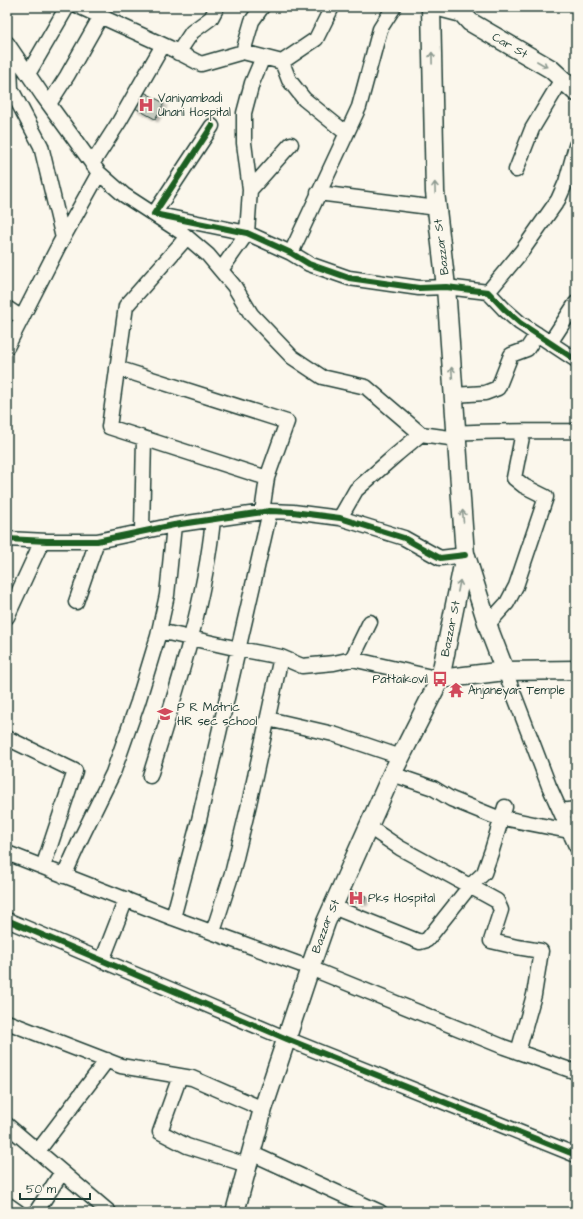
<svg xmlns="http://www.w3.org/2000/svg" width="583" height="1219" viewBox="0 0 583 1219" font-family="'Architects Daughter',sans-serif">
	<defs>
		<filter id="shadow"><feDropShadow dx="3" dy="3" stdDeviation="1" flood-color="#0004"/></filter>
	</defs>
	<rect width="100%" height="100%" fill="#fbf7ec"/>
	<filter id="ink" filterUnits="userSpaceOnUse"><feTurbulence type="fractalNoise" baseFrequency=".025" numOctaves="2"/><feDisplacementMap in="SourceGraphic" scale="8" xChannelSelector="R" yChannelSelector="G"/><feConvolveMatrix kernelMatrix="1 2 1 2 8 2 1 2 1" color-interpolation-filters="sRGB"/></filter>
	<g filter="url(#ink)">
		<path fill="#c4c9be" stroke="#1f3d34" filter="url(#shadow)" d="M144,92L164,103L155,119L135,108Z
			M349,890L366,896L364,903L346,898Z"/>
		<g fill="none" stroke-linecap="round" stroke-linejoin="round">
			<defs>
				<path id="minor" d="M80,7L170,48L201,64L243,52L282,62L316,39L332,7
					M7,43L43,96L99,173L59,245L7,347
					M9,46L11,89L41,146L63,238
					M243,52L252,21L262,7
					M178,53L192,32L211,18L217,7
					M282,62L289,80L304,99L346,133
					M28,74L67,7
					M49,104L67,76L101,16
					M212,126L154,214L247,233L291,253L309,264L349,278L419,288L446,287L488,292L504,309L520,323L576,360
					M92,164L119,122L163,45
					M516,170L532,129L562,79
					M99,173L124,195L181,232L208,255L234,286L251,314L292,357L322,377L366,387L421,434L457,439
					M250,190L291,144
					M318,193L437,208
					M187,237L126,306L109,427L267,478L262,512
					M291,253L359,107L380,29L394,7
					M221,270L247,233L250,190L244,143V113L252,83L263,57
					M488,292L522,251L558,200L566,182L576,146
					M7,308L22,318
					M550,343L576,303
					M117,368L287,422L267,478
					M454,395L485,393L498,388L511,355L527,349L537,334
					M457,433C496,430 536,432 576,431
					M340,518L356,490L397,454L421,434
					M142,531L144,439
					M7,539L47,541H97L174,525L270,511L293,512L340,518L404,538L440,558L465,555
					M76,602L97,541
					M7,617L42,541
					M488,624L507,603L516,586L546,497L524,486L514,478L523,432
					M159,631L239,649L281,657L302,666L334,663L352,659L440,679
					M352,659L370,622
					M505,671L549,786L576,846
					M268,719L333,734L401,757
					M7,738L75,771L43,867
					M392,774L433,788L451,799L493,816L569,831
					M150,776C176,692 204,607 213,520
					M560,811L576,809
					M369,827L400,848L497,901L501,910L491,941L517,947L541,951L534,995L518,1052
					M7,853L173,918L310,968L504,1047L576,1072
					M64,876L82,836L113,773L138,702L158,636L167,595L174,525
					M333,907L420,942L427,940L470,886L484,873L492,850L505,807
					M173,918L199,820L270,511
					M7,920L287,1039L576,1155
					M213,932L233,870L249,804L281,657
					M102,961L126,899
					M7,1022L121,1066L192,1078L263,1109
					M180,1076L160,1132L187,1146L247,1165
					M7,1125L109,1212
					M38,1151L107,1060
					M251,1153L380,1212
					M7,1207L8,1205L18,1212
					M36,1212L62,1172"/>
				<g id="major">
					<path id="s1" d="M439,7L462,13L470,22L551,69L576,92"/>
					<path d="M466,556L490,632L505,671"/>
					<path d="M440,679L505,671L576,670"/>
					<path id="s2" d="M235,1212L263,1109L310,968L326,922L392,774L440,679L465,555L446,287L435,192L431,7"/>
				</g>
			</defs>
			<use href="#minor" stroke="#1f3d34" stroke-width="17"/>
			<use href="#major" stroke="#1f3d34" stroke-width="21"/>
			<use href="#minor" stroke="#fbf7ec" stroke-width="14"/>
			<use href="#major" stroke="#fbf7ec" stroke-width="18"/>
			<defs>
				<path id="cycleway" d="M212,126L154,214L247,233L291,253L309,264L349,278L419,288L446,287L488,292L504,309L520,323L576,360
					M7,539L47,541H97L174,525L270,511L293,512L340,518L404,538L440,558L465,555
					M7,920L287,1039L576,1155"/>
			</defs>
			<use href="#cycleway" stroke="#fbf7ec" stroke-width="8"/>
			<use href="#cycleway" stroke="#1b5e20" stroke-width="6"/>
		</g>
		<defs><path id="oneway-shaft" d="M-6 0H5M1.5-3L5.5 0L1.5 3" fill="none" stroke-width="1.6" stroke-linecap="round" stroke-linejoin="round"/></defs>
		<g stroke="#8d9a90">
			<use href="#oneway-shaft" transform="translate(432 58) rotate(-91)"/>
			<use href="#oneway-shaft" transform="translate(542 64) rotate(30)"/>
			<use href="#oneway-shaft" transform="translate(435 188) rotate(-92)"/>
			<use href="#oneway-shaft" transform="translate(452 373) rotate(-94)"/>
			<use href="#oneway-shaft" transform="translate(463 516) rotate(-94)"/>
			<use href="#oneway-shaft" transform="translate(459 586) rotate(-79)"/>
		</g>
	</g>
	<defs>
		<symbol id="hospital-bare" viewBox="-9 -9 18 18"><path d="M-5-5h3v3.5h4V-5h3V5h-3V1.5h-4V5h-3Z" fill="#d1495b" stroke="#fbf7ec" stroke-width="2.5" paint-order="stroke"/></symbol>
		<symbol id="bus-bare" viewBox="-9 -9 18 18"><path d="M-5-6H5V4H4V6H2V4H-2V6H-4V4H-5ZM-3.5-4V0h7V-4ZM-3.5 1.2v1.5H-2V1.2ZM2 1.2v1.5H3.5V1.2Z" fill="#d1495b" stroke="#fbf7ec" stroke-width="2.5" paint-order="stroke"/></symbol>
		<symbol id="temple-bare" viewBox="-9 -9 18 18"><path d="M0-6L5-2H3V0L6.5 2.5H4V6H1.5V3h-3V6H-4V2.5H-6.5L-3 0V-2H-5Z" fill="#d1495b" stroke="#fbf7ec" stroke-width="2.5" paint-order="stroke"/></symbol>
		<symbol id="school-bare" viewBox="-9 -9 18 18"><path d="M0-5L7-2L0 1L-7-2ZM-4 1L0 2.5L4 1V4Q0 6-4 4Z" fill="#d1495b" stroke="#fbf7ec" stroke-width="2.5" paint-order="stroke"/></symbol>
	</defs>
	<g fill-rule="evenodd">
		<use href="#hospital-bare" x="135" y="94" width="22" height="22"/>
		<use href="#bus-bare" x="429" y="668" width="22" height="22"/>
		<use href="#temple-bare" x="445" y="679" width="22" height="22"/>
		<use href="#school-bare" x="154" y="703" width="22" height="22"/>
		<use href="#hospital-bare" x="345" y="887" width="22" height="22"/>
	</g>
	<g text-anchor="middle" stroke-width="3" stroke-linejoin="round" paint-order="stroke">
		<g font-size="12" fill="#1f3d34" stroke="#fbf7ec">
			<text dy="4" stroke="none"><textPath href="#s1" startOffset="82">Car St</textPath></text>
			<text transform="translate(441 247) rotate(-97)" y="4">Bazzar St</text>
			<text dy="4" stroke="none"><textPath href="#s2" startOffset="624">Bazzar St</textPath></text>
			<text dy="4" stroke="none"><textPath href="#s2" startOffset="300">Bazzar St</textPath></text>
		</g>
		<g font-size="12" fill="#1f3d34" stroke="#fbf7ec" text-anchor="start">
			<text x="158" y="102">Vaniyambadi<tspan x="158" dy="14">Unani Hospital</tspan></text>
			<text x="428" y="683" text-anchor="end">Pattaikovil</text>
			<text x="468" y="694">Anjaneyar Temple</text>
			<text x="177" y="711">P R Matric<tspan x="177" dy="14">HR sec school</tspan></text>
			<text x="368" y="902">Pks Hospital</text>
		</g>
	</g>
	<rect width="583" height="1219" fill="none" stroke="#fbf7ec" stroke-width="24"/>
	<rect x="12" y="12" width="559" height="1195" fill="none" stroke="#1f3d34" stroke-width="1.5" filter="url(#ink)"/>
	<path d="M20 1193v6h70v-6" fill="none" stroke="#1f3d34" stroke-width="2"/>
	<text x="26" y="1193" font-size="12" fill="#1f3d34" stroke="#fbf7ec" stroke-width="3" paint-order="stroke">50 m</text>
</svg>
